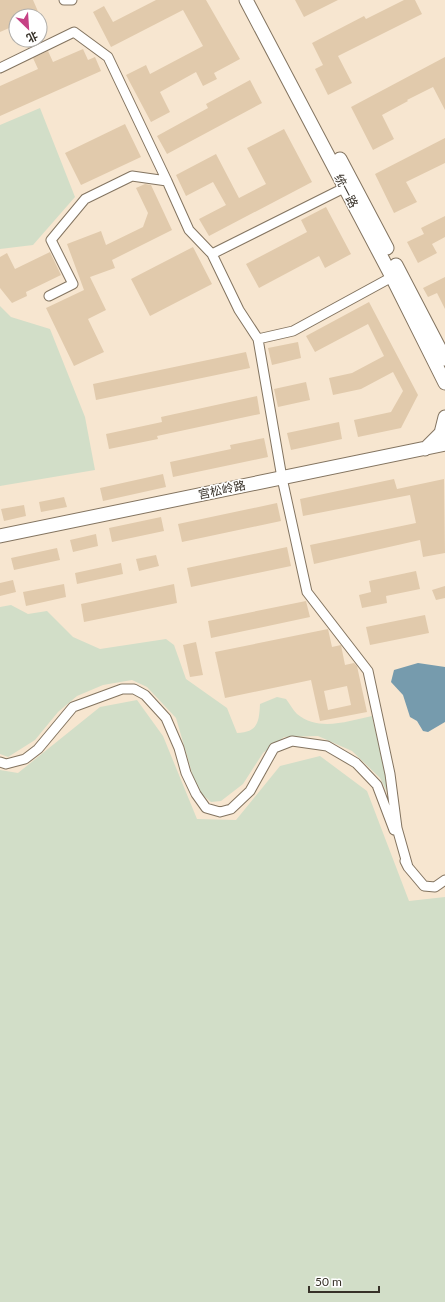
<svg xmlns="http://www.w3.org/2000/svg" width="445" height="1302" viewBox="0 0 445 1302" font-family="Lato,'Noto Sans SC',sans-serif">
	<rect width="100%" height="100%" fill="#f7e6d0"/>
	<path fill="#d2dec8" d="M40,108L75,197L33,245L0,249V125Z
		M0,306L11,317L50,329L85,417L95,470L0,486Z
		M11,605L28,614L47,611L73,637L100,649L166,639L174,645L186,679L227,708L237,733C258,732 259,722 260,704L277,697L286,699C290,704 293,710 297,714C319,732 348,721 372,716L392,802L380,778L352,751L318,736L284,737L263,753L243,784L221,801L211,802L197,790L176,718L147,687L132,680L103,685L77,696L58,712L35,740L8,757L0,754V607Z
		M137,700L163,736L197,819L236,820L280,766L320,756L367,791L409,901L445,897V1302H0V770L18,773L100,707Z"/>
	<path fill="#769bad" d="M418,663L445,667V722L428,732L423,731L417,721L410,717L403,695L391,682L394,670Z"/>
	<path fill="#e1caac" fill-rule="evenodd" d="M0,0H33L40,16H16V25L0,32Z
		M156,0H206L240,59L214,73L217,79L203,86L196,72L160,92L170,112L151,122L126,75L146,65L150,74L203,46L183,10L111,47L93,12L104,6L113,22Z
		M295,0H338L304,17Z
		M404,0H415L422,14L338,56L352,83L328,95L315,69L323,65L312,43L364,16L366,19Z
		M42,38L43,40L28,48L27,44Z
		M83,49L88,60L95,57L101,71L0,116V86L38,69L33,58L48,51L53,62Z
		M445,57V110L433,87L407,100L408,101L382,115L394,139L373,150L351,107Z
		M250,80L262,103L167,154L157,136L208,108L206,104Z
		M125,124L141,157L81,185L65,153Z
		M284,129L312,182L209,236L199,219L226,205L213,182L186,196L176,175L216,154L239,198L266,184L247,148Z
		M445,138V163L406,182L417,202L394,213L375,174Z
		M145,184L151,185L172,230L112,260L115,268L90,277L106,310L88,319L104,352L74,366L46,308L84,290L67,244L101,231L106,245L143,227L148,213L136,188Z
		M326,207L351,254L325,268L319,256L259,288L246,264L307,232L301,220Z
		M445,216V237L432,244L437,253L418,263L407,242L424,234L421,228Z
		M193,247L212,284L150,316L131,279Z
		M50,252L61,275L26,292L27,296L12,303L0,288V257L7,253L15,269Z
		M445,277V309L437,293L428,297L423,288Z
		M369,302L418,395L401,428L358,437L354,420L391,412L403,391L393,372L361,389L333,395L329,378L352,373L384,356L368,324L315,352L306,336Z
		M298,342L301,358L272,365L268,348Z
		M246,352L250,368L96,400L93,384Z
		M306,382L310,400L278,407L274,389Z
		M257,396L260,414L157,436L158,439L109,449L106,434L162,422L161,417Z
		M339,422L342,439L291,450L287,433Z
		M264,438L268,457L173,477L170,462L231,449L230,445Z
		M163,474L166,487L103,501L100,488Z
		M394,479L397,489L444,479L445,553L423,557L420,540L314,564L310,545L416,523L410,495L303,516L300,499Z
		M64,497L67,507L41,512L39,502Z
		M277,503L281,521L182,542L178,524Z
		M24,505L26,516L4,521L1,509Z
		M161,517L164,531L112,542L109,528Z
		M96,534L98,546L73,552L70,540Z
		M287,547L291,566L191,587L187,568Z
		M57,548L60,560L14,570L11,558Z
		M156,555L159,566L139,571L136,559Z
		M121,563L123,574L77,584L75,573Z
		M416,571L420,589L386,596L387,603L362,608L359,595L371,592L369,581Z
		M13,580L16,592L0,596V583Z
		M64,584L66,597L26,606L23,592Z
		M174,584L177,603L84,622L81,604Z
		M445,586V598L436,600L432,590Z
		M306,601L310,617L211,638L208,621Z
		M425,615L429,633L370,645L366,627Z
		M328,629L332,647L341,645L345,665L354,663L357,666L367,712L320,721L311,680L225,698L215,652ZM347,686L351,705L328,710L324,691Z
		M196,642L203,675L190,677L183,645Z"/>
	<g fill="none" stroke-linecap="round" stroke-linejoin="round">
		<defs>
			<path id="street" d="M64,0H72
				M0,68L74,32L108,57L167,181
				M212,254L344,188
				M49,296L73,284L51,240L85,199L132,176L167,181L189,230L212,254L239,310L258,339L282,478L307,592L368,671L390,774L397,828L408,867
				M258,339L293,331L392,277
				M0,762L6,764L25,759L38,749L73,707L122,689H134L145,695L166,718L179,748L186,773L196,794L206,808L220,812L231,809L250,791L274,748L292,741L327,746L356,763L377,785L394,830
				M405,861L408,867L424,886L435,887L445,880"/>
			<path id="secondary" d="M246,0L392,277L445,383
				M340,159L387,248
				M396,265L445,359
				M425,449L441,433L445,417
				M0,536L445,444"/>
		</defs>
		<use href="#street" stroke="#837460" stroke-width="11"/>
		<use href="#secondary" stroke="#837460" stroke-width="15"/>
		<use href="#street" stroke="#fff" stroke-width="9"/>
		<use href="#secondary" stroke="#fff" stroke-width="13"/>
	</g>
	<g text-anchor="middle" stroke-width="3" stroke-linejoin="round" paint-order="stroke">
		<g font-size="12" fill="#373128" stroke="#fff">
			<text transform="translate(346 191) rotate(62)" y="4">统一路</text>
			<text transform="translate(222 490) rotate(-12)" y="4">宫松岭路</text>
		</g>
	</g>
	<g transform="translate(28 28) rotate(155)"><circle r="19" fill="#ffffff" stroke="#afada9"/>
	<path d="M0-3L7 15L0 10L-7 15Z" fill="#c64185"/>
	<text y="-6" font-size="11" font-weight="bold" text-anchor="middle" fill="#373128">北</text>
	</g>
	<path d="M309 1286v6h70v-6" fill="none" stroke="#373128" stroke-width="2"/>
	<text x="315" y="1286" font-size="12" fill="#373128" stroke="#ffffff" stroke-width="3" paint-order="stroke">50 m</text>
</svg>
